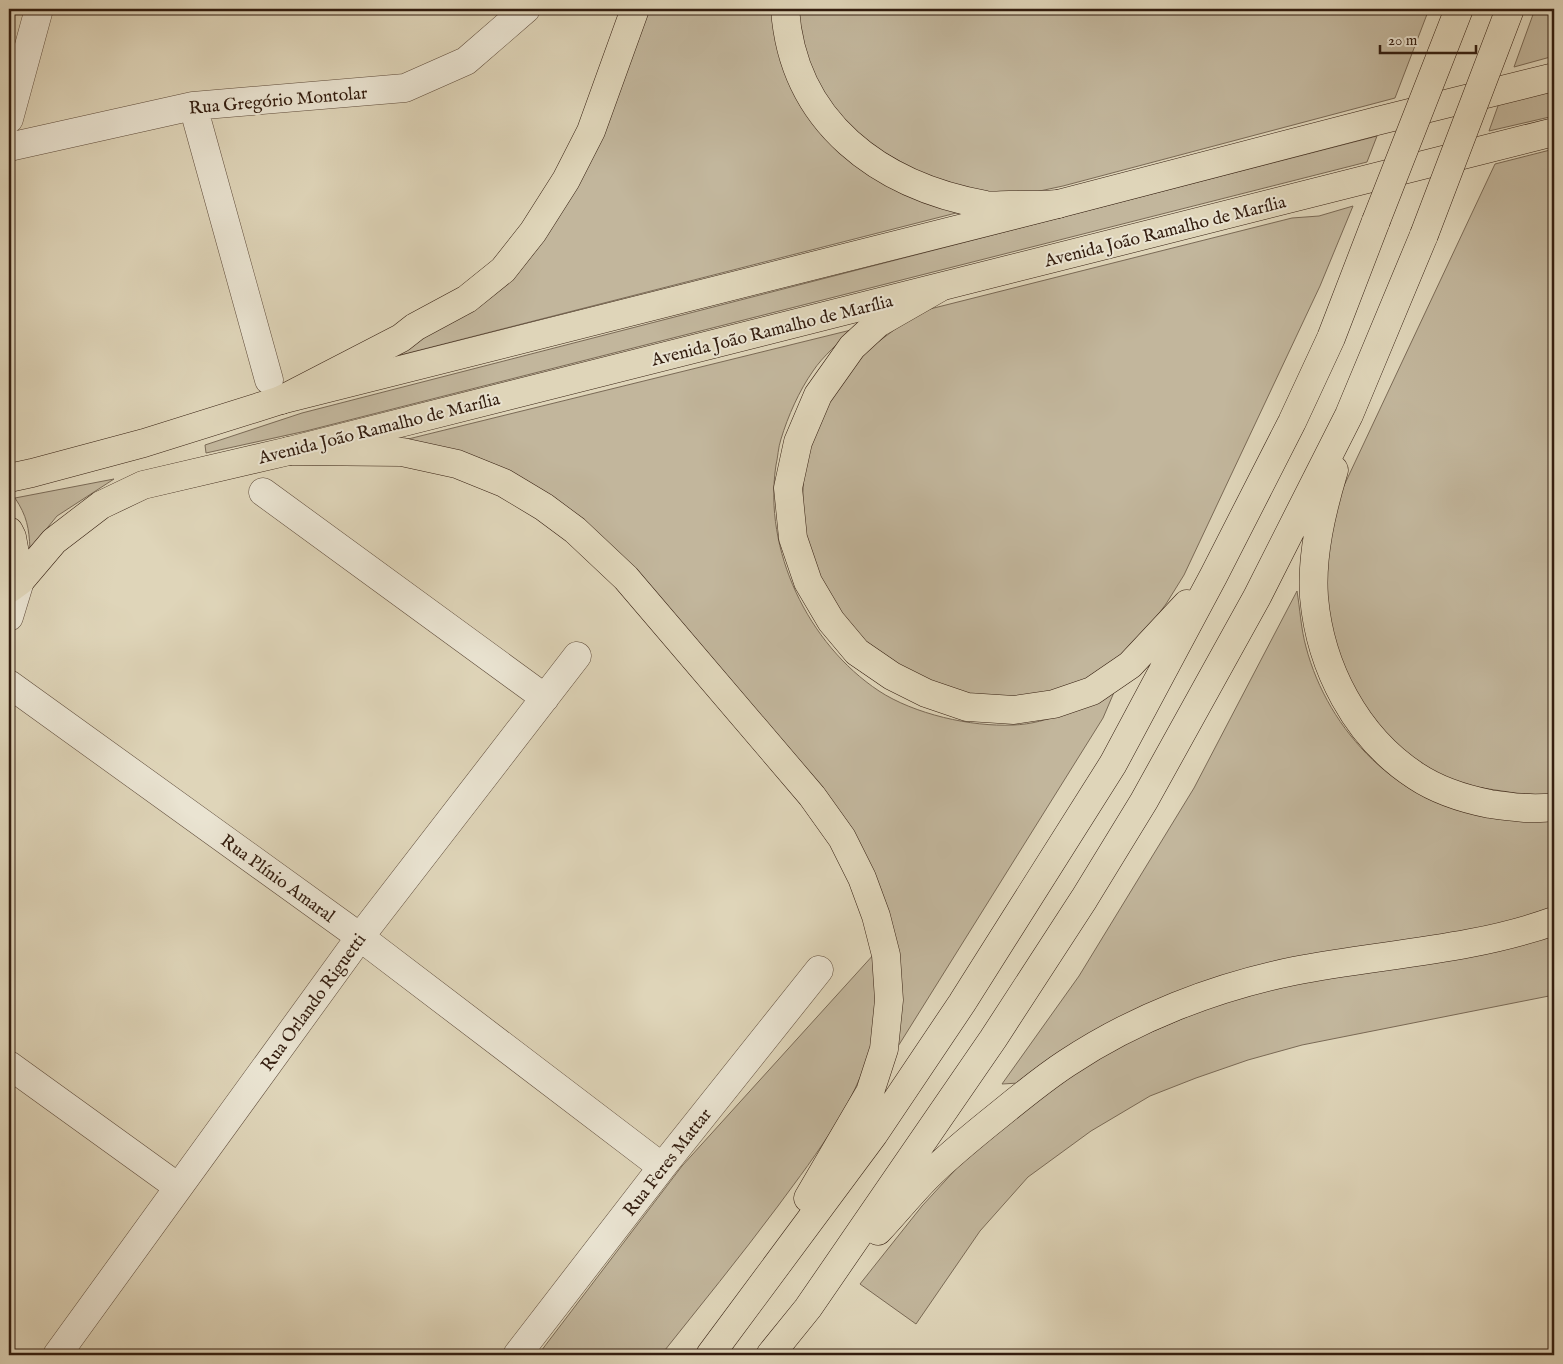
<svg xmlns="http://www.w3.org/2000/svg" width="1563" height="1364" viewBox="0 0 1563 1364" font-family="'IM FELL English',serif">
	<rect width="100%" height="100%" fill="#dfd5b9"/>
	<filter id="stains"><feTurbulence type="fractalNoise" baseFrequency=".004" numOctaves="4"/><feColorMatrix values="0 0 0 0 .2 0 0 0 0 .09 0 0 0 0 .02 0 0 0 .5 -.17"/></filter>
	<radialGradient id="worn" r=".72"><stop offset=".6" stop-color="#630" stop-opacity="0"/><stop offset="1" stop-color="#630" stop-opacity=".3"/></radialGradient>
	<path fill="#c2b69c" stroke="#7a6a56" d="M649,9H772L813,122L960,212L377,361L459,317L604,130Z
		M791,9H1429L1395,98L1063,186L1021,195L987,194L948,187L853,136L812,79Z
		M1535,9H1554V56L1514,67Z
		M1554,91V116L1489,131L1499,103Z
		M1377,136L1367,162L306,431L206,453L205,445L302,413Z
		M1554,149V796L1515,793L1463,785L1407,759L1339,675L1322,582L1329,541L1341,492L1495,164Z
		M1353,206L1320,286L1184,575L1166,604L1140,639L1106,669L1072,688L1037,698L960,694L881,660L851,630L809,557L802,515L804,468L816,421L840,382L870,348L918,312L1292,218L1319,216Z
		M851,330C839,343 823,356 813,371C799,391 788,416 781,439C778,448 778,457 776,465C763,550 808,644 879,691C914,714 971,727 1013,725C1049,724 1083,705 1115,690L1103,718L892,1056L864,856L513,473L479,458L445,448L400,441Z
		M114,479L57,516L30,549C29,528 27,516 15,498Z
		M1297,591C1300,609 1301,629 1306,647C1328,731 1400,807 1490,816C1511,819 1533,817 1554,817V909L1510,923L1302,958L1019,1083L1002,1084L1079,976L1194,788Z
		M1554,930V995L1302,1045L1248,1060L1196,1078L1150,1096L1091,1131L1028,1177L980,1231L916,1324L860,1284L922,1206L968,1156L1015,1113L1109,1050L1219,1003L1276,987Z
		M875,953C877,978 880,1004 875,1029C863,1095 817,1153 778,1206C740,1257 700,1306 661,1355H538L682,1166Z"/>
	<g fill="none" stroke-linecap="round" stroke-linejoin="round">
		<defs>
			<path id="minor" d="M193,106L269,380
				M9,119L39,9
				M9,147L193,106L405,88L466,61L526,9
				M263,492L545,698
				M9,617L20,581
				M9,684L360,937L662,1167
				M9,1065L178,1187
				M57,1355L360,937L577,656
				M517,1355L662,1167L819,970"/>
			<path id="major" d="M9,478L32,473L144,443L281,400L1058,204L1377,121L1554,77
				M9,531L12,537L20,581
				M9,589L20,581L54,541L101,505L143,485L289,451L1554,132"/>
			<path id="highway" d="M785,9C793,123 880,186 986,205C993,206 1001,205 1009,205C1025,205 1042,205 1058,204
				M939,288L878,323L852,347L818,395L798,442L788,488L793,538L808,582L831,621L857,652L892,676L926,693L967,707L1014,710L1054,704L1092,691L1130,665L1187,604
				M281,400L401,338L415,327L467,299L503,270L533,232L566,180L591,131L635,9
				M289,451L402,452L457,464L504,483L544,507L575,530L626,578L812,796L842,838L862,878L876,916L886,955L889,1000L884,1049L870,1092L808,1198
				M1334,470C1322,510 1311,555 1314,597C1320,667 1356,737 1416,776C1437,790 1465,799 1490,804C1511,807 1533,810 1554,807
				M878,1231C895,1213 910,1194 927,1177C950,1154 975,1134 1000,1114C1022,1096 1044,1078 1067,1063C1135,1018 1215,987 1294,971C1381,954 1470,951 1554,921
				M710,1355L874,1134L962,1003L1113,764L1214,575L1292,422L1331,338L1376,221
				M770,1355L808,1308L993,1039L1084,899L1144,801L1257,597L1349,415L1424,235"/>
		</defs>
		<use href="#minor" stroke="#5e4b3a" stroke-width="29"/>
		<use href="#major" stroke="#331d0f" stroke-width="29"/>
		<use href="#highway" stroke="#331d0f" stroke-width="29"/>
		<use href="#minor" stroke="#eae4d2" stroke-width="28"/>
		<use href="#major" stroke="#dfd5b9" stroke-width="28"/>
		<use href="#highway" stroke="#dfd5b9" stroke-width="28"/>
		<defs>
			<path id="highway-bridge" d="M1376,221L1459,9
				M1424,235L1510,9"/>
		</defs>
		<use href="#highway-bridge" stroke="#331d0f" stroke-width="29" stroke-linecap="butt"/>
		<use href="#highway-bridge" stroke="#dfd5b9" stroke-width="28"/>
	</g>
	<g text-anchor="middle" stroke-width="4" stroke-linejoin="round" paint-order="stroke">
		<g font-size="18" fill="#331d0f" stroke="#eae4d2">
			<text transform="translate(278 100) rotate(-5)" y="6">Rua Gregório Montolar</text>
			<text transform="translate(1165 231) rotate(-14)" y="6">Avenida João Ramalho de Marília</text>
			<text transform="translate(772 330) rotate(-14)" y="6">Avenida João Ramalho de Marília</text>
			<text transform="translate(379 428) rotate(-14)" y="6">Avenida João Ramalho de Marília</text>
			<text transform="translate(278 878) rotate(36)" y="6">Rua Plínio Amaral</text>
			<text transform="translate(313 1002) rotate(-54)" y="6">Rua Orlando Riguetti</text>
			<text transform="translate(667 1162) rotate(-52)" y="6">Rua Feres Mattar</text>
		</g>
	</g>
	<rect width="1563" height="1364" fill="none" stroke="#dfd5b9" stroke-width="30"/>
	<rect x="10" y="10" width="1543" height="1344" fill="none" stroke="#331d0f" stroke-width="2.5"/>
	<rect x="15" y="15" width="1533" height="1334" fill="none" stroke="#331d0f"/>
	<path d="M1380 45v8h96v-8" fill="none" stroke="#331d0f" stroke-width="2.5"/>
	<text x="1388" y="45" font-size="15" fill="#331d0f" stroke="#eae4d2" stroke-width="4" paint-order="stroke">20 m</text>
	<rect width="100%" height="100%" filter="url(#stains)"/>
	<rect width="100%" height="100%" fill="url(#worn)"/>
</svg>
